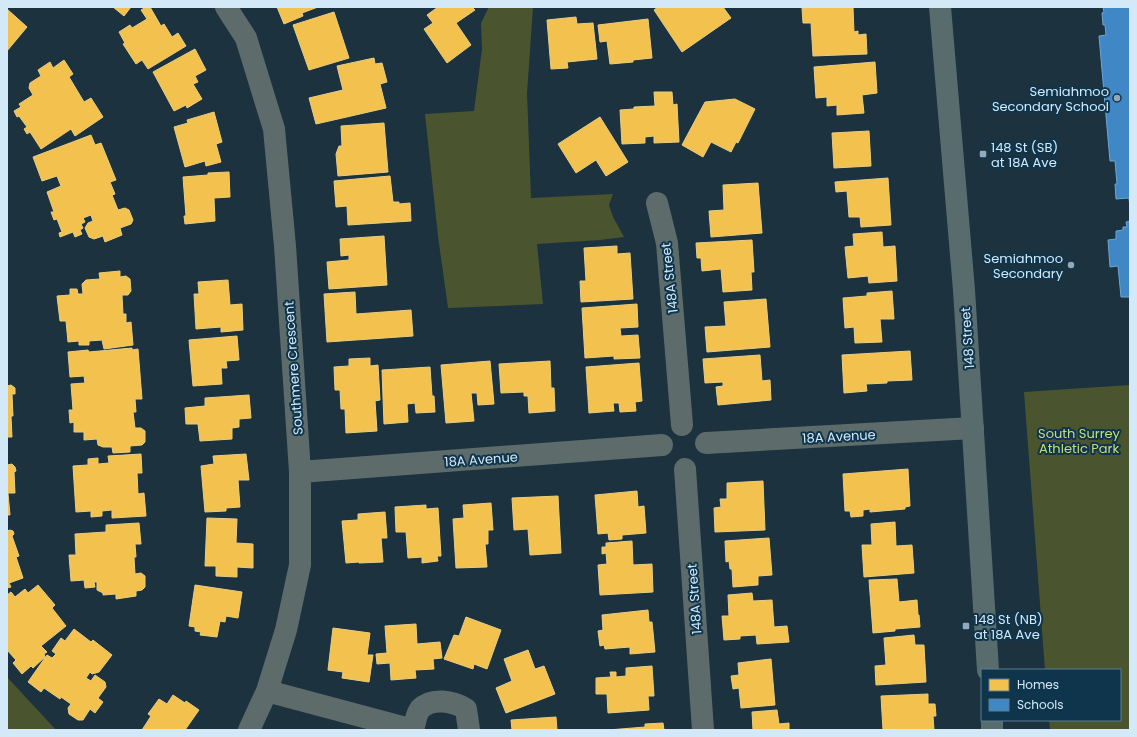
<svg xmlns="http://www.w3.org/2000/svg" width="1137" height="737" viewBox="0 0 1137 737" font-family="Poppins,sans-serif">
	<rect width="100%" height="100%" fill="#1c323e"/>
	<path fill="#4a5530" d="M489,7H533L527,93L531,198L613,194L609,205L613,217L624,237L600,240L537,244L543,304L448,308L438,236L425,114L474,111L482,49L481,23Z
		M1130,385V730H1050L1049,720H1120V670H1045L1024,392Z
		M7,677L56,730H7Z"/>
	<path fill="#f2c14e" stroke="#e9cd81" d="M113,7H131L124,16Z
		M146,7H150L161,26L164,24L172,37L178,33L186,46L148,69L142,60L136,64L123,44L125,43L119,32L130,25L132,28L147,19L141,10Z
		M277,7H318L302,13L303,16L284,24Z
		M438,7H472L475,10L456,23L471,45L447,63L424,29L433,23L427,15Z
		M658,7H680L681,8L683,7H723L731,18L682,52L654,10Z
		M820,7H853L854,32L858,31V35L866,34L867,54L813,56L811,23H803L802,8Z
		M7,9L27,27L7,51Z
		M334,12L349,58L309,70L293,25Z
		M576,17L577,24L593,23L597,59L567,62L568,68L551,69L547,20Z
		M648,19L652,58L633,60V62L610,64L607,41L600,42L598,25Z
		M195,49L206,70L195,76L198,82L193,84L202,99L187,108L186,105L174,111L153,72Z
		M374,58L375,64L382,63L387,82L380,84L386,108L316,124L309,98L343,90L337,66Z
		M64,60L73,74L69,77L84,102L91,98L103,117L75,136L71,129L41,149L30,132L27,134L24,129L27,127L19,116L17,117L14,111L21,107L19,104L33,95L29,88L30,83L41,76L38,70L50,62L53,68Z
		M875,62L877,93L862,95L864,113L837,115V105L827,106V97L816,98L814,67Z
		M654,92H672L673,105L677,104L679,142L654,143V136L645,137V143L622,144L620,110L634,109V107L655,106Z
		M735,99L755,109L738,143L736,142L731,152L711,142L703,157L682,145L705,102Z
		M214,112L222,142L216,144L221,162L206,166L205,161L185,167L174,127L188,123L187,120Z
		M600,117L628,162L606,176L596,160L576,173L558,144Z
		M384,123L388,172L338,176L336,154L339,146H342L341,126Z
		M869,131L871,166L834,168L832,133Z
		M91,135L95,145L101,143L116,180L110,182L115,194L112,195L118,210L125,208L129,210L133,220L131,224L120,228L122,235L105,242L103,236L94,239L89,237L85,228L88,223L93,221L91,215L83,218L85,222L81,224L83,228L80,230L82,234L75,237L73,232L60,237L59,233L62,232L57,219L54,220L51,212H54L47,192L61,186L57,176L42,181L33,157Z
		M229,172L230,197L214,198L215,221L185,224L184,216H186L183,177L208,175V173Z
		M390,176L393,202H399V204L410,203L411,221L348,225L347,206L336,207L334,181Z
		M888,178L891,225L861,227L860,217H849L847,191L836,192L835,182Z
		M758,183L762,233L711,237L709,211L724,210L723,185Z
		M882,232L883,247L895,246L897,281L869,283L868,276L848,278L845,247L854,246L853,234Z
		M384,236L387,285L329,289L327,262L349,260V255L341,256L340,239Z
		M752,240L754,272H751L752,290L723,292L721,269L702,271L701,258H697L696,243Z
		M617,246V254L630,253L633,299L581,302L580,281H586L584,248Z
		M120,271V277L126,276L130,279L131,291L128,295H122L123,314H126V323L131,322L133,345L104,349L102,340L89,341V345H79V341L68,342L66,321H60L57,296L70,295V289H77L78,294H83L82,284L86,280L100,279L99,273Z
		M228,280L230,305L242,304L243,330L221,332V327L196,329L194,294H199L198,282Z
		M892,291L894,319H880L882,342L855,343L854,327L845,328L843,298L867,296V293Z
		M355,292L356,314L411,310L413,336L327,342L324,294Z
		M766,299L770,347L707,352L705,327L726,326L724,302Z
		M637,304L638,327L620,328L621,336L638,335L640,358L614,359V356L585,358L582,308Z
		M237,336L239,360L226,361L227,368H221L222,384L193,386L189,340Z
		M132,348V350L138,349L142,399H135L136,412H133L135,428H141L145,431V442L142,445L130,446V452L113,453L112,447H103L98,445L97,439L84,440V432H74V422L70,423L69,410H73L71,384L85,383L84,376L70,377L68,352L88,350L89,352Z
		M910,351L912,380L887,381V383L866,384L867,391L844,393L842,355Z
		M760,355L762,381L770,380L771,400L718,405L716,387L723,386V382L705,383L703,359Z
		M370,358V366L378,365L380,400L375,401L377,431L346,433L345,409H341L340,390H335L334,367L349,366V359Z
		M490,361L494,404L478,405L477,393H471L474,421L446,423L441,365Z
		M550,361L551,388H554L555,411L529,413L528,396H524V392L501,393L499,364Z
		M639,363L642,401L635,402L636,411L620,412L619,403H613L614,411L589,413L586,367Z
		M430,367L432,396H434L435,412L416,413L415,403L407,404L408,422L384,424L382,370Z
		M11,385L15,388V394H12L13,416H11L12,437H7V386Z
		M249,395L251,418L239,419V427L232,428V439L200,441L198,424H186L185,408L205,406V398Z
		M141,454L142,473H137L138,494L144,493L146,516L112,518V510L102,511V516L91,517V511L76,512L73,466L88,465V459L98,458V464L109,463L108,456Z
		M246,454L249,480H238L240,507L226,508V511L205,512L201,466L214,464L213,456Z
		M12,464L15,467L16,471L14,472L15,493H8L10,515H7V465Z
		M908,469L910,506L905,507V509L870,512V509L863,510V516L851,517L850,511H845L843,474Z
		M763,481L765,530L715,532L714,508L721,507L720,499H727V483Z
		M637,491L638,507L644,506L646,533L622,535V539L609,540L608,533L598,534L595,495Z
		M558,496L561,553L530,555L528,529L514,530L512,498Z
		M491,503L493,530H488V544H485L487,567L456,568L453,519L464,518L463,505Z
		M426,505V509L438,508L441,556H437L438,561L422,563V557L408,558L406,532H396L395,507Z
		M385,512L387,538H381L383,562L359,563V562L346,563L342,521L358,520V514Z
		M207,518L237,519L236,543L253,544V568L237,567V577L216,576V566H205Z
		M895,522L896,546L912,545L914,573L864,577L862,545H872L871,524Z
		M139,523L141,544H135L136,557H134L135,574L141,573L145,576V587L142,590L136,591V596L116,599V594L103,595V593L97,590V582H94L95,587L85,588L84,580L71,581L69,555H76L75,534L106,532V525Z
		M10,530L13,531L14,534L12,536L19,556L16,557L23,578L9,583L11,587L7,588V531Z
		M769,538L772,575L758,576V585L733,587L732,569H730L729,561L726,562L725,541Z
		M632,541L633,565L652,564L653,592L600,595L598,565L607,564L606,553L602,554V547H606V543Z
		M897,579L899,602L917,600L918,615H919L920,627L895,629V631L873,633L869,580Z
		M38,585L55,605L52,608L66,626L41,646L47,652L44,654L45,657L33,668L31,666L22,674L13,663L16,660L7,650V595L11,592L15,597L25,589L28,593Z
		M195,585L242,592L238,618L226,616L225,622L220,621L217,637L200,635L201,632L195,631V627L189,626Z
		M752,593L753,601L772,600L774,627L787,626L789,642L757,644L756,635L740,636V639L724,640L722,616H729L728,595Z
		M648,610L649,622H652L655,652L630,654V647L605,649L604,645L600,646L598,631L603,630L602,615Z
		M466,617L501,630L487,669L474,664L473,669L444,659L454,635L459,636Z
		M416,624L417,644L440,642L442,658L433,659L434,669L415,670L416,678L391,680L390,663L377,664L376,654L387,653L385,626Z
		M333,628L370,633L367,655H373L369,682L342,678L343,672L328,670Z
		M74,629L91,642L93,640L112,655L99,672L92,674L90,672L86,678L91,681L95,675L105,682L106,687L98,698L103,702L95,713L90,709L83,720H78L69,714L68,708L71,704L61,697L60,699L44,688L41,692L28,682L47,655L52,658L56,654L52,651L61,638L65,641Z
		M914,635L915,645H924L926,682L876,685L875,666L886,665L884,638Z
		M528,650L535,669L544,666L555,694L506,713L496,688L512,681L504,659Z
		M771,659L775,705L741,708L739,688L733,689L731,676L739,675L738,663Z
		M652,666L654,696H648L649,710L608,713L607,694H596V678L611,677L610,672H616V677L626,676V668Z
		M928,694V704H935L936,716H933L934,730H883L881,696Z
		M173,695L185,703L186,701L199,710L185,730H142L151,716L148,714L159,699L167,704Z
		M777,710L779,724L789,723V730H753L752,712Z
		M556,717L557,730H512L511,720Z
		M663,723L664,730H608L645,727V724Z"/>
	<path fill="#3f88c5" stroke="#6ca5d4" d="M1103,7H1130V208L1129,198L1116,199L1115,184H1117L1115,161H1110L1099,36L1106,35L1105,25H1103L1102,13L1104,12Z
		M1130,221V297H1121L1118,266L1110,267L1108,240L1116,239V231L1123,230V227H1127L1126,222Z"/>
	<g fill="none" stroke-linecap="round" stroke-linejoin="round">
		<path stroke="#5d6c6a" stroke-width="22" d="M226,7L246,38L274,129L285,246L300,472V565L286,630L267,691L249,730
			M657,203L667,243L682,425
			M706,443L973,428
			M685,469L703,730
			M300,472L662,445
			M267,691L413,730
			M413,730C415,724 416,714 420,709C432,697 453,701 466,709L469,730"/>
		<path stroke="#586c6e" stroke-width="22" d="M940,7L964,290L988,670
			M992,720V730"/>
	</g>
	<g fill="#94a9b7" stroke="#0e354c" stroke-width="1.5">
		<circle cx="1117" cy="98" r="4"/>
		<rect x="979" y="150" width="8" height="8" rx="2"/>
		<circle cx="1071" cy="265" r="4"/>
		<rect x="962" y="622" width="8" height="8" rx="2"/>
	</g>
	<g text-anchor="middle" stroke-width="4" stroke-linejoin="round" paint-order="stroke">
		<g font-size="13" fill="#d4e9f8" stroke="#0e354c" text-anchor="end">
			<text x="1109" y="96">Semiahmoo<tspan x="1109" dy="15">Secondary School</tspan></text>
			<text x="991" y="152" text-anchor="start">148 St (SB)<tspan x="991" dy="15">at 18A Ave</tspan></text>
			<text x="1063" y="263">Semiahmoo<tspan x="1063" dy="15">Secondary</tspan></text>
			<text x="974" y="624" text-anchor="start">148 St (NB)<tspan x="974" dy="15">at 18A Ave</tspan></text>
		</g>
		<g font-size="13" fill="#d4e9f8" stroke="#0e354c">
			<text transform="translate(669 278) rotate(-96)" y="5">148A Street</text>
			<text transform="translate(967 338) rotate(-94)" y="5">148 Street</text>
			<text transform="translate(293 368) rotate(-94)" y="5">Southmere Crescent</text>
			<text transform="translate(839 436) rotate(-3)" y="5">18A Avenue</text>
			<text transform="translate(481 459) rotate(-4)" y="5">18A Avenue</text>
			<text transform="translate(694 599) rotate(-94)" y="5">148A Street</text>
		</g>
		<g font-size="13" fill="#c8dc7d" stroke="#0e354c">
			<text x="1079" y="438">South Surrey<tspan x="1079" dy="15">Athletic Park</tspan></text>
		</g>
	</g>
	<rect width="1137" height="737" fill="none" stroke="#d4e9f8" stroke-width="16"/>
	<rect x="981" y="669" width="140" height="52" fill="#0e354c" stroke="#5d7d91"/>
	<rect x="989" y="679" width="20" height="12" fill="#f2c14e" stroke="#5d7d91"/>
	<text x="1017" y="689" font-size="12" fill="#d4e9f8">Homes</text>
	<rect x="989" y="699" width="20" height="12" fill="#3f88c5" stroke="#5d7d91"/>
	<text x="1017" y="709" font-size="12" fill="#d4e9f8">Schools</text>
</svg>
